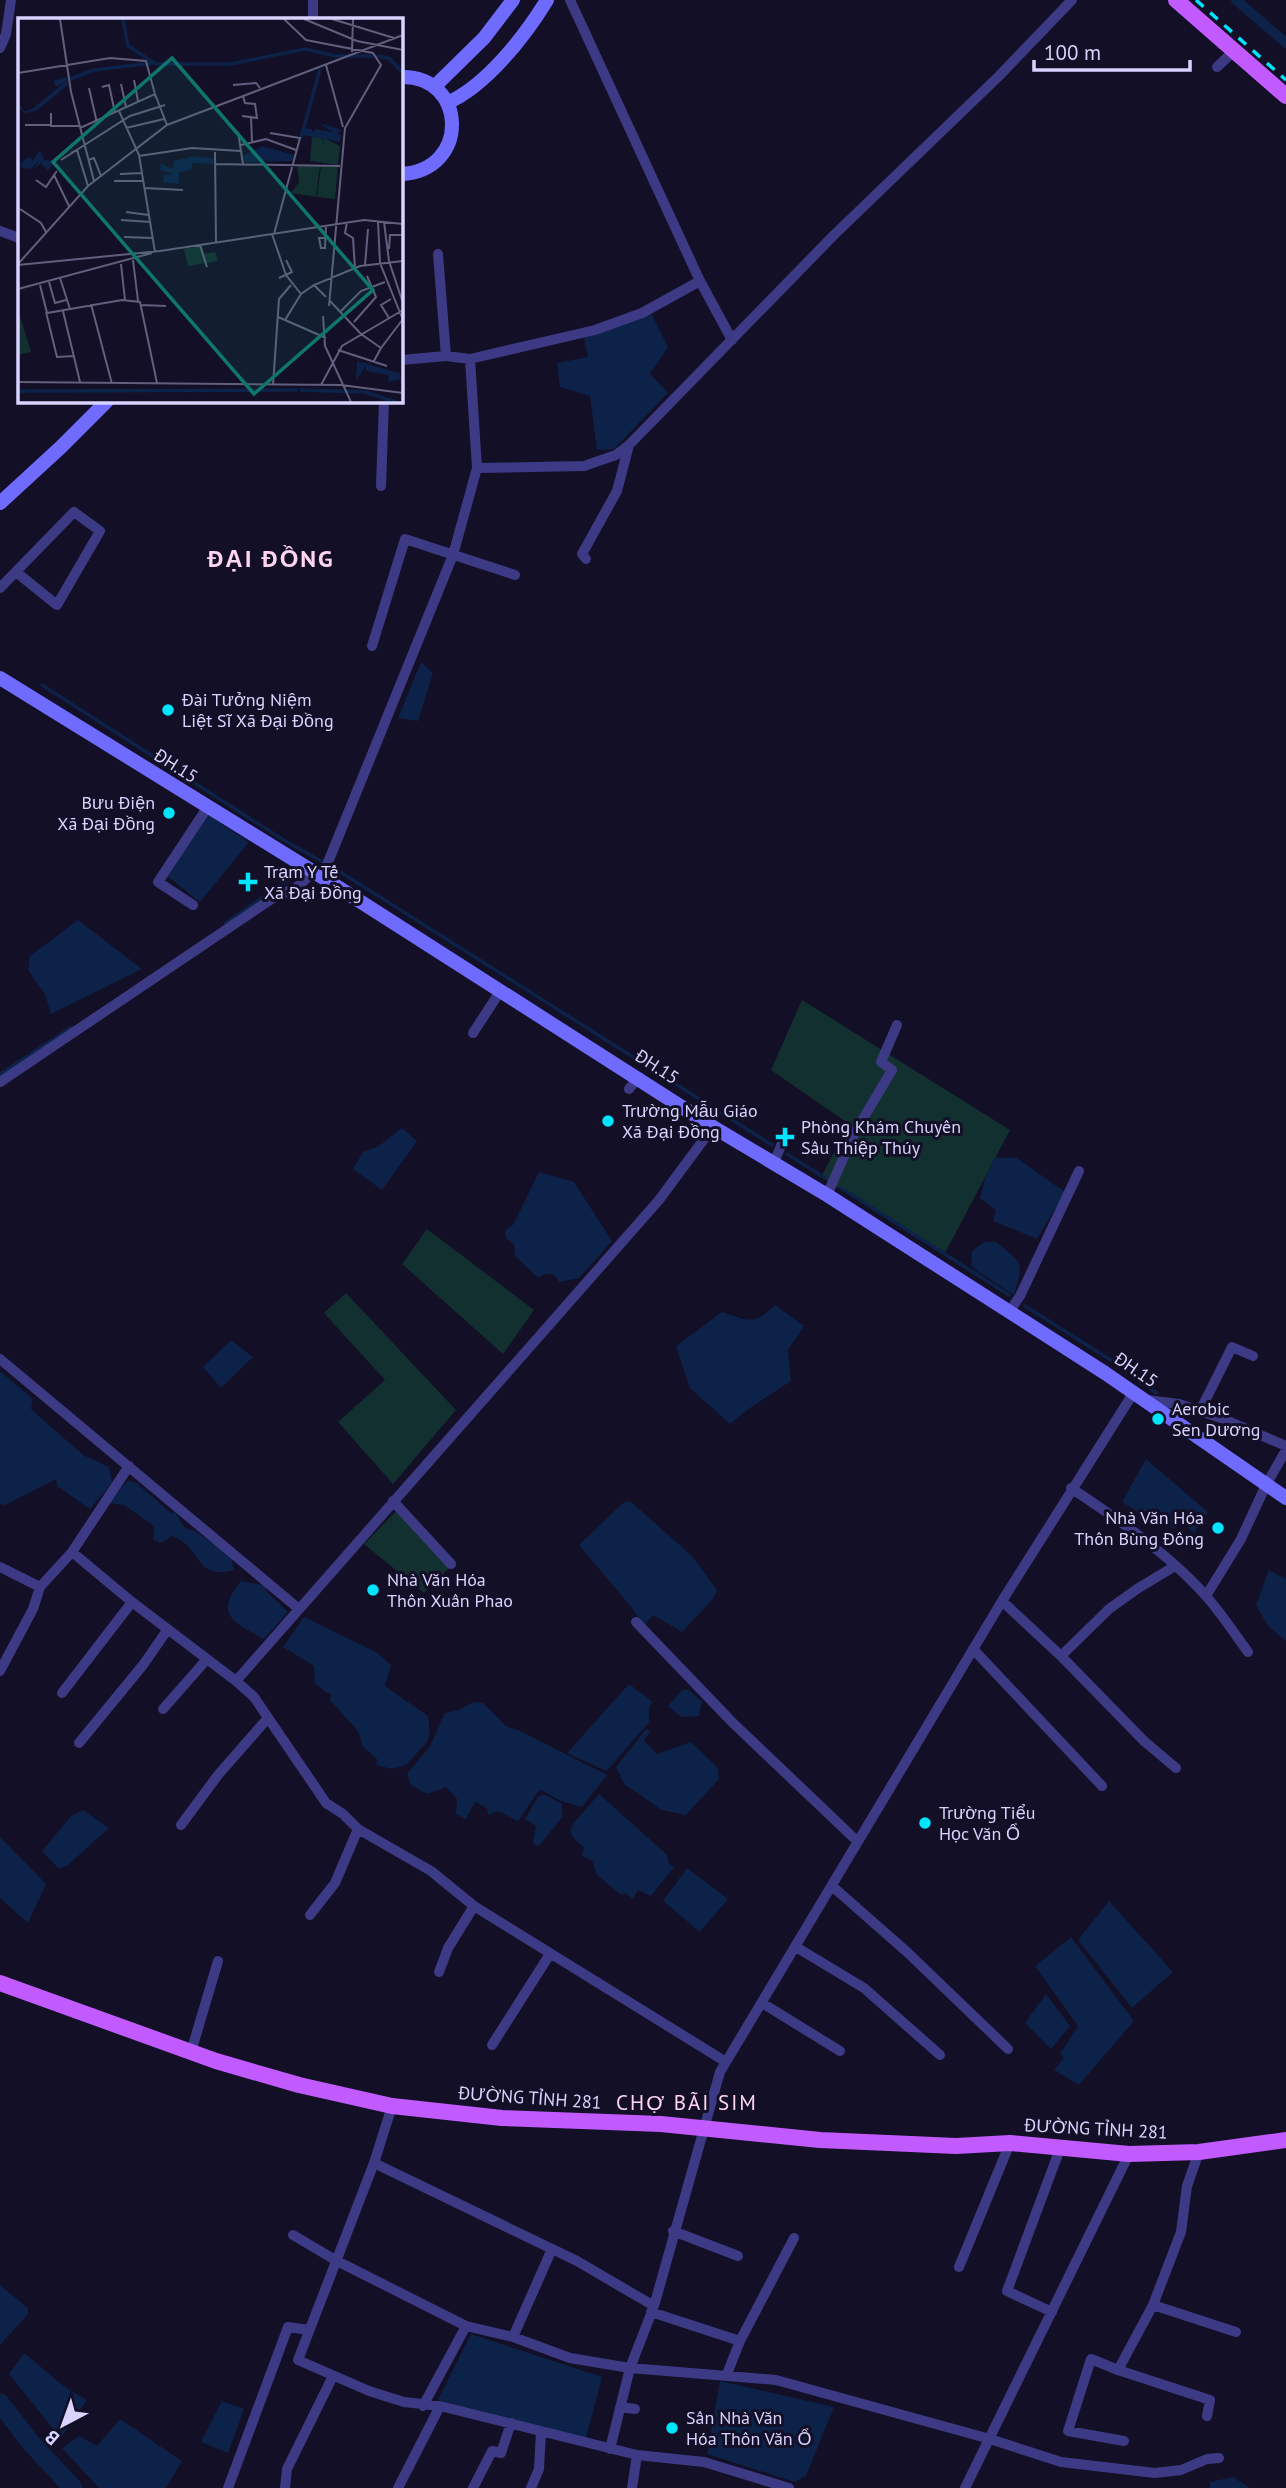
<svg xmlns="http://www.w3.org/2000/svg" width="1286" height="2488" viewBox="0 0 1286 2488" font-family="'PT Sans',sans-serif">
	<rect width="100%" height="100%" fill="#130f26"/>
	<path fill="#12302f" d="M802,1000L1010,1130L945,1253L821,1177L849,1124L771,1070Z
		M427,1229L534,1310L503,1354L402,1264Z
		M346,1293L456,1410L393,1484L338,1422L385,1380L324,1313Z
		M398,1509L450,1567L424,1593L364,1544Z"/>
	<path fill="#0c2248" d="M651,313L668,347L650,374L668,393L614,449L597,450L590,396L560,387L557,363L588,357L584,337Z
		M421,662L433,673L418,721L398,718Z
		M208,815L249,842L200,902L167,876Z
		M78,920L142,969L51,1014L45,994L28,970L30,956Z
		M402,1128L417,1141L382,1190L353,1169L363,1152L379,1146Z
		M994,1158H1017L1065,1192L1037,1239L993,1221L996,1210L980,1198L985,1179Z
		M539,1172L574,1182L612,1241L579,1278L559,1282L554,1274H545L538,1278L515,1256L514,1244L506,1238L505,1230L513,1225Z
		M984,1242H996C1022,1263 1025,1261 1014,1295L976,1270L971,1265L972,1251Z
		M775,1305L804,1326L788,1350L791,1381L750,1408L730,1424L690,1388L676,1346L722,1312C749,1321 754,1326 775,1305Z
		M231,1340L253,1357L221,1388L203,1367Z
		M0,1371L33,1399L31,1409L83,1455L109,1467L112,1483L90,1509L57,1486L56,1479L5,1505L0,1504Z
		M1146,1459L1208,1512L1194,1533L1183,1522L1174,1529L1147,1511L1138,1512L1122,1502Z
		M127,1481L135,1482L171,1513L175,1512L185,1528L195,1531L231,1557L234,1570C194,1581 202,1546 172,1536L161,1543L153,1540L154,1526L124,1505L109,1503Z
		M630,1501L693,1557L717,1590L713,1599L682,1632L653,1615L645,1624L640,1621L632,1608L579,1545L623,1503Z
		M1269,1570L1286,1579V1641L1268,1626L1256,1605Z
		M241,1581L267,1586L266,1591L288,1612L264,1639C234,1622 213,1615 241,1581Z
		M304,1617L376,1652L391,1665L385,1686L428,1716L430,1735L427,1742L406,1765L392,1769L376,1765L377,1759L363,1747L358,1731L330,1700L331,1694L325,1692L315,1683L314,1666L283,1647Z
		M629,1684L653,1702L649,1707V1722L611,1766L606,1771L567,1753Z
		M682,1690H689L702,1702L699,1716L681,1717L668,1706Z
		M473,1702L483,1703L506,1726L518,1730L607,1775L582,1807L561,1801L541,1790L537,1793L518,1821L498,1811L488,1815L487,1808L475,1802L466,1819L456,1814L457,1799L446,1787L427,1794L411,1785L407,1774L430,1746L445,1713L459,1710Z
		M646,1729L650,1731L644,1741L657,1754L691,1742L718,1768L719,1779L686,1815L662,1810L624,1784L616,1767Z
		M544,1794L562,1804V1817L540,1845L536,1846L533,1842L536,1826L525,1819L538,1797Z
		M599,1794L666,1854L670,1865L674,1867L651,1896L638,1890L633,1899L626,1893L621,1895L596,1874L593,1861L582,1856L584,1847L574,1839L570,1831L573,1824Z
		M83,1810L109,1828L68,1865L59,1869L42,1851L71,1816Z
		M0,1837L46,1884L28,1923L0,1898Z
		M687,1868L728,1899L700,1932L663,1901Z
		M1109,1901L1173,1972L1132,2008L1078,1940Z
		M1071,1937L1134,2021L1079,2085L1054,2070L1064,2058L1060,2054L1078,2026L1035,1966Z
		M1046,1994L1070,2026L1051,2049L1025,2023Z
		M0,2285L28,2308V2314L0,2345Z
		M471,2334L602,2377L586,2438L438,2400Z
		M24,2353L65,2387L87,2400L62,2436L58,2435L9,2374Z
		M720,2381L834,2407L806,2476L795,2482L707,2454Z
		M222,2401L244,2409L228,2453L201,2442Z
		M120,2419L182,2461L166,2488H99L62,2448L79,2436L97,2446Z
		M1233,2477L1250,2488H1210V2482Z"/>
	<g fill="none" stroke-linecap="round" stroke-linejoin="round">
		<path stroke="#0c2248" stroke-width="3.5" d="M42,685L282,839L342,873L772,1145
			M226,923L298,873
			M0,1074L72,1027
			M787,1154L825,1178
			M841,1188L1009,1295
			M1025,1306L1117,1364L1156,1393"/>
		<path stroke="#0c2248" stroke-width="10" d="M1236,0L1286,43"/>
		<path stroke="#0c2248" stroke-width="19" d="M0,2403L32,2444L73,2488"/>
		<path stroke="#3d3a85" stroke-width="10" d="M570,0L700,281
			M313,19V0
			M0,48L6,34L11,0
			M1217,67L1234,51
			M0,231L19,238
			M438,254L446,356
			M401,360L446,356L470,359L595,330L642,313L700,281L732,340
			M477,468L584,466L616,455L629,445L834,235L999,76L1072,0
			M381,486L384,401
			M586,559L582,554L617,491L629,445
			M0,588L74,512L100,531L57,605L16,572
			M372,646L405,539L515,575
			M322,877L453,555L477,468L470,359
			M193,905L158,882L207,808
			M473,1033L501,990
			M0,1082L276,896L296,888L313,872
			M629,1089L639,1077
			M774,1163L782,1143
			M827,1195L854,1134L892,1070L881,1062L897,1025
			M1009,1312L1020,1296L1079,1171
			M0,1359L299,1609
			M1147,1400L1179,1404L1221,1418L1286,1446
			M1200,1411L1232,1347L1253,1356
			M1071,1488C1116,1518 1169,1554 1206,1596C1221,1613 1234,1633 1248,1652
			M393,1501L451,1564
			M72,1552L132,1602L236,1681L254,1697L326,1803L343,1814L358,1829L431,1871L474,1906L726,2062
			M0,1567L40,1587
			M1206,1596L1241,1539L1266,1485L1286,1450
			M1002,1601L1061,1656L1144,1741L1176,1768
			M636,1622L733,1723L857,1841
			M973,1649L1102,1786
			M1061,1656L1109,1609L1137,1589L1175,1566
			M0,1671L33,1609L40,1587L72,1552L129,1466
			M236,1681L659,1200L713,1127
			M62,1693L132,1602
			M163,1709L207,1659
			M79,1743L143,1665L168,1629
			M181,1825L218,1775L267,1719
			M832,1886L907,1952L1008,2049
			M310,1915L335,1883L358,1829
			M796,1947L864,1988L940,2055
			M439,1972L448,1948L474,1906
			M762,2003L840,2051
			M492,2045L550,1954
			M191,2052L218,1961
			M392,2106L374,2163L298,2360L369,2391L404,2402L440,2406L637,2455L704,2462L789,2488
			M374,2163L577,2261L654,2306
			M673,2231L738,2256
			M293,2235L337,2261L466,2326L513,2337L570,2358L630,2368L776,2380L990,2439L1061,2462L1155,2473L1181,2470L1207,2459L1219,2458
			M959,2267L1010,2143
			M1153,2305L1236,2332
			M651,2312L740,2341
			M1052,2312L1007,2291L1061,2146
			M513,2337L552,2249
			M1118,2370L1210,2400L1207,2416
			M727,2374L740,2341L794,2238
			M423,2406L466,2326
			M620,2407L635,2409
			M1124,2441L1068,2431L1091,2359L1118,2370L1153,2305L1181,2232L1187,2186L1199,2152
			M610,2449L630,2368L654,2306L720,2072L1002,1601L1134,1392
			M228,2488L288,2327L309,2330
			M285,2488L287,2469L333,2376
			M398,2488L440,2406
			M473,2488L492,2451L501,2453L511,2423
			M531,2488L539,2469L541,2431
			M632,2488L637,2455
			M965,2488L1129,2154"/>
		<path stroke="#6f6bff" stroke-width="14" d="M401,77C467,75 471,171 401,174
			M434,87L484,38L513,0
			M447,103C486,86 525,36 547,0
			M0,503L61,447L107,401
			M0,678L322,877L713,1127L827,1195L1105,1373L1286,1498"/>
		<path stroke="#c25bff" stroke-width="16" d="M1176,0L1286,96
			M0,1983L216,2061L299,2085L392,2106L502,2118L661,2124L820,2140L956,2146L1010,2143L1129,2154L1199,2152L1286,2140"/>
		<path stroke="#00e5ff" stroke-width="3.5" stroke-dasharray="10 9" stroke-linecap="butt" d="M1196,0L1286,80"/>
	</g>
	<g fill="#00e5ff" stroke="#130f26" stroke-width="2.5">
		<circle cx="168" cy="710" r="7"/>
		<circle cx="169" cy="813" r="7"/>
		<path d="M244.5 871.5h7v7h7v7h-7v7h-7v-7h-7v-7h7z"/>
		<circle cx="608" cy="1121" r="7"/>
		<path d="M781.5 1126.5h7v7h7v7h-7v7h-7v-7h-7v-7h7z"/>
		<circle cx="1158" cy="1419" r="7"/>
		<circle cx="1218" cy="1528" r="7"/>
		<circle cx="373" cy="1590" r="7"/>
		<circle cx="925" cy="1823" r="7"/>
		<circle cx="672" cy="2428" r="7"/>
	</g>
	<g text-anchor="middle" stroke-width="6" stroke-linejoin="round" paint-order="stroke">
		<g font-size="18" fill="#d9d4ff" stroke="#130f26" text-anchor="start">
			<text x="182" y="706">Đài Tưởng Niệm<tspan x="182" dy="21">Liệt Sĩ Xã Đại Đồng</tspan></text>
			<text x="155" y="809" text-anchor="end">Bưu Điện<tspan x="155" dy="21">Xã Đại Đồng</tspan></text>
			<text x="264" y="878">Trạm Y Tế<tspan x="264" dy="21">Xã Đại Đồng</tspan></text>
			<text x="622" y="1117">Trường Mẫu Giáo<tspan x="622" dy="21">Xã Đại Đồng</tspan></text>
			<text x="801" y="1133">Phòng Khám Chuyên<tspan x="801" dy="21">Sâu Thiệp Thúy</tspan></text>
			<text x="1172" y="1415">Aerobic<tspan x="1172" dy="21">Sen Dương</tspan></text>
			<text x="1204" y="1524" text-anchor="end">Nhà Văn Hóa<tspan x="1204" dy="21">Thôn Bùng Đông</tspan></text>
			<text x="387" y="1586">Nhà Văn Hóa<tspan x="387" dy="21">Thôn Xuân Phao</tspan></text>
			<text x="939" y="1819">Trường Tiểu<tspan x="939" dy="21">Học Văn Ổ</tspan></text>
			<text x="686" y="2424">Sân Nhà Văn<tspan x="686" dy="21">Hóa Thôn Văn Ổ</tspan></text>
		</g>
		<g font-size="18" fill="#d9d4ff" stroke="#130f26">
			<text transform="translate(176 766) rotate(32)" y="6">ĐH.15</text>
			<text transform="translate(657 1067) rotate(33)" y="6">ĐH.15</text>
			<text transform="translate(1136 1370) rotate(34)" y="6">ĐH.15</text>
			<text transform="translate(530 2098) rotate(4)" y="6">ĐƯỜNG TỈNH 281</text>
			<text transform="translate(1096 2129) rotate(3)" y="6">ĐƯỜNG TỈNH 281</text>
		</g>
		<g font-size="21" letter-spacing="2" fill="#ffd6f0" stroke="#130f26">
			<text x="687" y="2110">CHỢ BÃI SIM</text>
		</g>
		<g font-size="24" font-weight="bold" letter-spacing="2" fill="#ffd6f0" stroke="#130f26">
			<text x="271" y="567">ĐẠI ĐỒNG</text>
		</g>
	</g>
	<g transform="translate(18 18)">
		<rect width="385" height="385" fill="#130f26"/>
		<path d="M294,118L305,121V128L306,120L322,128L320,147L292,143ZM279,147L302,148L298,179L273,175L281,164ZM303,148L320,149L317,181L299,179ZM184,228L186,236L197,234L200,243L170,248L166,231ZM0,292L13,334L0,337Z" fill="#12302f"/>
		<path d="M49,59L50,67L18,93L7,95L1,90L0,85L6,93L14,91L47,64L38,69L35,63ZM300,105L324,112L319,115L323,117L322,124L284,117L286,110L294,111V115L298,111L315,114ZM244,128L276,137L274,143L227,144L225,138ZM22,132L26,142L37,143L30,153L23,145L16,151L20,143L13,151L5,150L2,147L10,139L15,142ZM177,138L196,141V146L175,145L173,152L161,154V166L145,164L146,157L156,156L142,152L143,146L155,151L156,143ZM339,343L381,355L383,361L370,364L371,357L348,353V348L338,362Z" fill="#0c2248"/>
		<path fill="none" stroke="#0c2248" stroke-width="3.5" d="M105,1L110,28L138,46H213L287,31L318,38H356M359,38L371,40L385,55M52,61L76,52L135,45M283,120L302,51M282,372L347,374L378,384M0,373L279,372"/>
		<path fill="none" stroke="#625e7d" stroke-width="2" d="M42,1L53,74L76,163M266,1L288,22L355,35L363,47L327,110L311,288M286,1L339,23L385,32M314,1L376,20M334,34L335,1M308,47L325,109M0,55L92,40L128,43L138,80M116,62L120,83M103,66L108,89M215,67L238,65L242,70M84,69L91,67L97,95M71,70L79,105M101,93L121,137L137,234M33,95V108H62M224,98L239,100L237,86L227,85L225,78M233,99L234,124M7,107H33M62,110L137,76L149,107M108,110L146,101M220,114L225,146M252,115L282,120L256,216M223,127L248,121L278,132M197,134L198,224M53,135L59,132L70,168M121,138L174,130L223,133M43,142L112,98L147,87M70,142L76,140L83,158M197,146L322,148M39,153L36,157L51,188M102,156L124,155M18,162L28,169L36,157M96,163H125M127,170L165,172M2,191L23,205L28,214M108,194L131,197M103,202L133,204M360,203L362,245L385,302M329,204L327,215L335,220L337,250M366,204L371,243L385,285M254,216L268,257L283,276M106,219L135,220M308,220H301L303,230H307L308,207M182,227L189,249M371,231L372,217H385M115,242L120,283M0,246L70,168L149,107L385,17M103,246L107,282M0,247L142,233L346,202L385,206M347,247L350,211M42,260L52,291M261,260L274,254L268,242M31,264L37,285L48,282M22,267L29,295L104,282L122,284L139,365M0,271L134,235M308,279L296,267L342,248L385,243M312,283L343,316L363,330L356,343M73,286L94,366M123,287L148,288M45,293L62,364M323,293L343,273L367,264M28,294L39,339L56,338M305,298L307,328L333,384M260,299L267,302L283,276L296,267M371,300L363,287L373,281M267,302L308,320M336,304L358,279L349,258M363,330L385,301M320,332L369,348M0,364L323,367L385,375M255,367L261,281L273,267M303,367L324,328L385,292"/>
		<path fill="#0f766e" fill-opacity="0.15" stroke="#0f766e" stroke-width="3.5" d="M154,40L355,272L236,376L35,144Z"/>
		<rect width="385" height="385" fill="none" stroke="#d9d4ff" stroke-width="3.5"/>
	</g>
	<g transform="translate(63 2425) rotate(221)" stroke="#130f26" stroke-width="5" paint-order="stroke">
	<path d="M0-5L12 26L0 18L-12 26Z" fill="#d9d4ff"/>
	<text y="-10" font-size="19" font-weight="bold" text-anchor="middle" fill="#d9d4ff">B</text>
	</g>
	<path d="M1034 60v10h156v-10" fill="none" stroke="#d9d4ff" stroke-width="3.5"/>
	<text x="1044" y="60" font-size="21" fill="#d9d4ff" stroke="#130f26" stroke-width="5" paint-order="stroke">100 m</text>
</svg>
